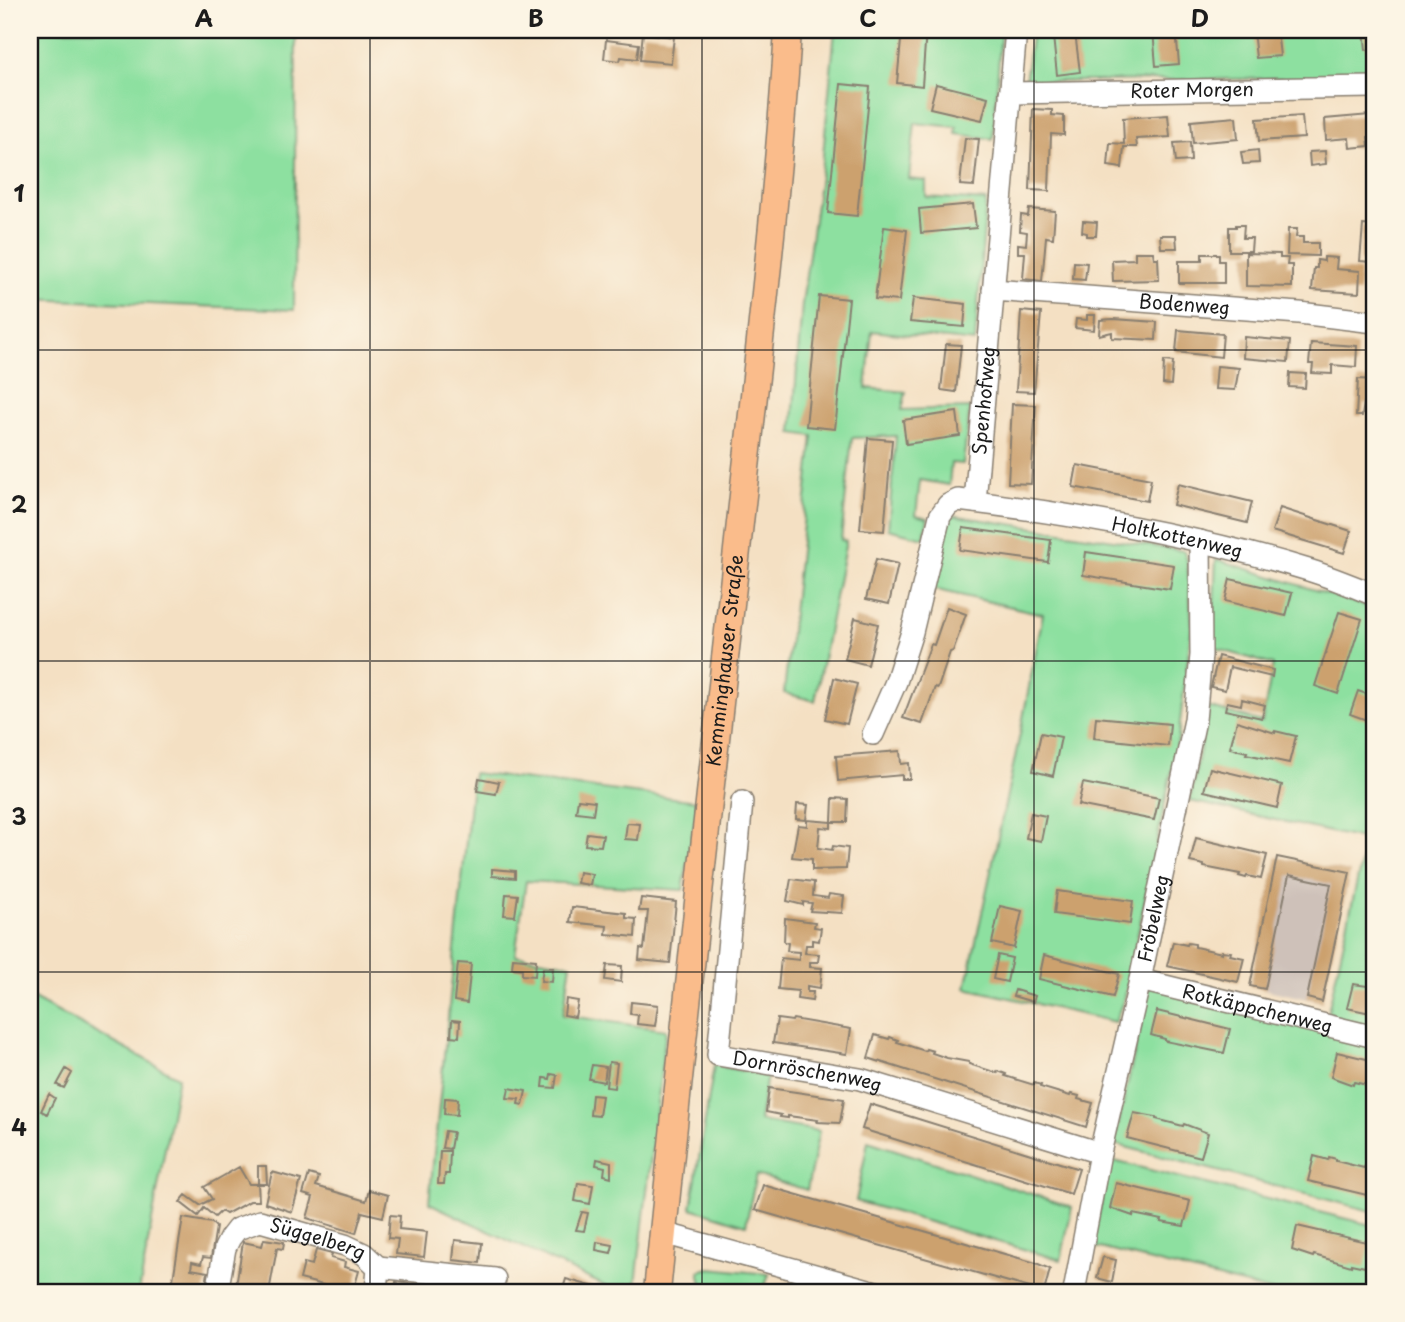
<svg xmlns="http://www.w3.org/2000/svg" width="1405" height="1322" viewBox="0 0 1405 1322" font-family="'Playpen Sans',sans-serif">
	<rect width="100%" height="100%" fill="#fcf5e5"/>
	<filter id="ink" filterUnits="userSpaceOnUse"><feTurbulence type="fractalNoise" baseFrequency=".0143" numOctaves="2"/><feDisplacementMap in="SourceGraphic" scale="14" xChannelSelector="R" yChannelSelector="G"/><feConvolveMatrix kernelMatrix="1 2 1 2 8 2 1 2 1" color-interpolation-filters="sRGB"/></filter>
	<filter id="wash" filterUnits="userSpaceOnUse"><feTurbulence type="fractalNoise" baseFrequency=".00686" numOctaves="4" result="noise"/><feDisplacementMap in="SourceGraphic" scale="28" xChannelSelector="R" yChannelSelector="G"/><feGaussianBlur stdDeviation="1.57" result="paint"/><feColorMatrix in="noise" values="0 0 0 0 0 0 0 0 0 0 0 0 0 0 0 0 0 1.4 0 .05"/><feComposite in="paint" operator="in"/></filter>
	<g filter="url(#wash)">
		<rect width="100%" height="100%" fill="#f4e0c3"/>
		<path fill="#cec1b9" d="M1277,857L1350,872L1322,1002L1250,986Z"/>
		<path fill="#8de0a0" stroke="#547e5e" stroke-width="2" d="M30,30H296L294,310L30,299Z
			M835,30H1001L993,139L956,134L957,127L915,123L909,179L926,181V197L986,201L975,342L872,331L866,388L906,392L902,410L970,408L963,464L951,463L949,485L920,480L916,515L928,518L924,538L888,529L896,436L852,438L841,540L846,541L815,701L784,693L813,436L792,433L802,304L823,155Z
			M1032,30H1375V77L1025,82Z
			M951,515L1184,551L1187,560L1192,624L1178,739L1125,996L1115,1022L966,988L1020,734L1043,614L928,588Z
			M1216,559L1375,609V842L1190,801L1208,707L1262,722L1273,665L1212,647Z
			M473,773L698,801L683,890L526,881L515,955L571,964L563,1015L666,1030L635,1292H618L429,1203Z
			M1362,859L1375,862V1028L1327,1016Z
			M1150,983L1375,1045V1212L1114,1144Z
			M30,997L178,1077L139,1292H30Z
			M714,1065L767,1076L759,1121L819,1131L807,1190L756,1175L746,1225L691,1208Z
			M868,1141L1072,1207L1061,1260L856,1201Z
			M1110,1160L1375,1226V1268L1369,1292H1274L1092,1246Z
			M710,1268L769,1274L765,1286L778,1290V1292H704L699,1271Z"/>
		<g id="blocks">
			<path fill="#cca16e" d="M902,30H926L922,86L897,83Z
				M1153,30H1176L1179,64L1156,66Z
				M1253,30H1277L1280,56L1256,58Z
				M1364,30H1375V49L1366,50Z
				M643,33L674,37L671,63L640,60Z
				M1075,33L1080,72L1057,75L1053,36Z
				M606,40L639,44L637,59L621,57L620,61L604,59Z
				M841,84L870,87L857,216L828,213Z
				M936,84L988,97L982,120L930,108Z
				M1033,109L1052,110V115L1064,116V135L1051,134L1049,191L1030,190Z
				M1168,115L1170,137L1136,139L1137,147H1124L1122,168L1108,166L1110,143L1124,144L1123,118Z
				M1370,115L1372,137H1368L1369,146L1350,148L1349,138L1326,140L1325,119Z
				M1302,116L1304,138L1259,141L1257,119Z
				M1236,117L1238,139L1193,143L1191,121Z
				M965,138L979,139L974,186L960,185Z
				M1190,142L1191,161L1176,162L1174,143Z
				M1258,150L1259,163L1243,164L1241,152Z
				M1325,151L1326,164L1310,166L1309,152Z
				M973,204L976,228L921,233L919,209Z
				M1029,209L1055,211L1053,238L1046,237L1042,281L1023,279L1025,253H1018V244L1026,245L1027,232L1020,231L1021,215L1028,216Z
				M1083,221L1097,222L1096,236H1087V233L1082,232Z
				M1236,225H1244L1243,238H1252L1251,251H1229V227H1236Z
				M1363,225L1373,226L1371,250L1375,251V274L1370,273L1371,262L1360,261Z
				M884,227L907,230L899,301L875,299Z
				M1288,229H1297L1296,237H1303V243H1318V256L1287,255Z
				M1160,235H1176L1177,248H1161Z
				M1135,252H1153L1154,258H1158L1159,280L1113,281L1112,260L1135,259Z
				M1246,253L1280,254V258H1288L1287,265H1292V287L1246,286Z
				M1202,254H1219V261H1224V283H1179V261H1202Z
				M1324,257L1337,258L1336,269L1360,271L1359,293L1312,290L1314,268H1317V260L1324,261Z
				M1074,262L1087,263L1085,280L1073,279Z
				M819,296L849,299L835,429L806,426Z
				M913,298L966,304L964,327L910,322Z
				M1021,311L1041,313L1034,392L1016,391Z
				M1087,315H1095L1094,330L1075,328L1076,319L1087,320Z
				M1113,319L1157,322L1156,340L1112,338V332L1099,335L1100,320Z
				M1178,330L1223,334L1221,357L1176,352Z
				M1244,337L1290,341L1288,362L1243,358Z
				M1311,343L1357,346L1356,367L1332,365V374L1312,373L1313,364H1309Z
				M946,344L961,345L956,392L941,390Z
				M1164,361L1173,362L1171,385L1163,384Z
				M1217,366L1239,368L1235,390L1215,389Z
				M1290,373L1306,374L1305,388L1289,387Z
				M1358,379L1373,380L1372,404L1364,403L1362,416H1356Z
				M1012,404L1036,405L1031,484L1008,483Z
				M957,412L960,436L906,444L903,420Z
				M868,438L892,440L884,531L860,529Z
				M1077,465L1151,479L1147,501L1073,487Z
				M1178,484L1252,502L1247,523L1173,505Z
				M1280,508L1351,531L1344,553L1272,531Z
				M963,528L1051,540L1048,562L960,550Z
				M1086,552L1174,565L1170,589L1083,575Z
				M876,559L898,564L889,604L866,599Z
				M1230,579L1292,593L1286,616L1225,601Z
				M947,607L966,614L953,651L950,652L938,688L935,687L922,724L903,718L931,644L934,645Z
				M1339,612L1362,619L1338,694L1315,686Z
				M855,618L878,624L868,665L845,659Z
				M1218,656L1273,670L1272,677L1230,667L1225,690L1211,687Z
				M834,678L857,684L847,724L825,719Z
				M1358,691L1375,697V723L1350,714Z
				M1242,699L1265,705L1262,718L1225,710L1227,702L1241,705Z
				M1096,717L1170,724L1168,746L1094,738Z
				M1237,721L1275,733V731L1296,736L1289,763L1246,754L1247,752L1230,748Z
				M1041,733L1061,737L1053,776L1033,771Z
				M900,751L901,764L909,763L910,779H902V775L838,781L836,756Z
				M1210,768L1282,785L1277,808L1204,791Z
				M479,778L499,782L496,794L477,791Z
				M1083,783L1159,798L1154,820L1078,805Z
				M833,798L848,799L847,822H832Z
				M578,799L595,801L593,814L576,812Z
				M797,804L808,805L806,820L796,819Z
				M1031,813L1046,816L1041,841L1026,838Z
				M807,820L831,822V828L820,827L818,848L832,850L833,846L848,848L846,869L812,870V859L792,857L798,825L807,826Z
				M627,823L640,824L638,840L625,839Z
				M587,833L603,835L601,846L585,845Z
				M1196,838L1267,855L1261,879L1247,876L1246,878L1239,876L1240,874L1204,867V865L1190,862Z
				M1277,857L1350,872L1322,1002L1307,998L1331,884L1289,875L1265,989L1250,986Z
				M492,869L515,871V878L492,876Z
				M579,872L592,874L590,885L577,883Z
				M791,879L814,882L813,896L828,898L829,894L844,896L842,913L810,911L812,903L803,902V905L787,901Z
				M1057,891L1133,901L1130,924L1054,914Z
				M506,894L518,895L515,916L504,915Z
				M641,898L676,902L670,963L639,960L640,948L644,949L648,911H639Z
				M1000,906L1022,911L1014,948L992,943Z
				M572,907L626,913V918L636,919L635,937L606,934L607,926L570,922Z
				M785,918L815,922L814,927L821,928L819,941L812,940V945H806L805,953L819,954L818,962H810V967L822,968L820,988L807,986V992H813L812,1001L797,999L798,991L778,989L781,958L799,960V952L787,951L788,943L784,942Z
				M1173,942L1187,945L1188,943L1195,944V947L1222,953V951L1231,952L1230,955L1244,958L1238,982L1167,966Z
				M998,955L1012,958L1007,982L993,979Z
				M1044,955L1119,974L1113,997L1039,979Z
				M513,958L536,960L535,976L522,975V969L512,968Z
				M458,963L471,964L467,1003L454,1001Z
				M607,965L622,966L621,982L605,980Z
				M543,968H553L552,982L541,981Z
				M1353,984L1375,987V1014L1347,1008Z
				M1015,990L1035,996L1033,1002L1013,996Z
				M566,999L578,1001L575,1017L564,1015Z
				M631,1002L658,1005L655,1026L637,1024L638,1015L630,1014Z
				M1157,1011L1230,1029L1224,1053L1165,1041V1039L1151,1035Z
				M777,1019L792,1021L793,1019L851,1029L847,1054L773,1043Z
				M452,1020L460,1021L459,1037L451,1036Z
				M875,1035L889,1039L890,1037L898,1040L897,1042L925,1051L926,1049L933,1051L932,1053L947,1058L969,1062V1064L997,1073L998,1071L1006,1074L1005,1076L1034,1085V1083L1041,1085L1040,1087L1070,1096L1071,1094L1079,1096L1078,1099L1093,1103L1086,1127L868,1058Z
				M1337,1052L1375,1061V1087L1354,1082L1353,1085L1331,1077Z
				M609,1062L617,1063L614,1088L606,1087Z
				M592,1065L606,1067L604,1082L589,1079Z
				M66,1069L72,1073L64,1088L57,1085Z
				M551,1074L557,1075L555,1088L543,1087L544,1078L550,1079Z
				M509,1088L526,1091L523,1105L518,1104L519,1099L507,1098Z
				M769,1088L844,1099L840,1123L817,1122L818,1120L788,1116V1118L780,1117L781,1115L766,1112Z
				M49,1094L55,1098L47,1114L41,1111Z
				M592,1095L602,1096L599,1116L590,1115Z
				M445,1098L458,1099L457,1115L444,1114Z
				M870,1104L1079,1169L1071,1194L862,1129Z
				M1134,1113L1156,1117V1119L1183,1126L1184,1124L1208,1133L1201,1157L1127,1138Z
				M445,1131L453,1132L450,1149L442,1148Z
				M440,1151H450L449,1174H445L444,1184H438Z
				M1314,1156L1328,1160L1329,1157L1336,1159V1161L1364,1168L1365,1166L1373,1168L1375,1197L1308,1181Z
				M597,1159L611,1162V1177L604,1175L605,1167L596,1165Z
				M258,1166H266L267,1184H258L259,1201H250L226,1214L221,1211L215,1217L204,1208L198,1216L180,1202L186,1195L200,1205L212,1199L204,1187L239,1167L249,1184H258Z
				M272,1172L301,1180L292,1212L265,1203Z
				M309,1174L319,1177L316,1186L366,1201L369,1190L388,1195L383,1217L362,1212L356,1233L307,1218L313,1197L303,1194Z
				M578,1183L593,1185L590,1204L575,1201Z
				M1116,1183L1190,1201L1184,1226L1161,1222L1162,1220L1133,1214V1216L1110,1208Z
				M763,1185L1036,1263L1050,1269L1044,1292L755,1210Z
				M582,1212L588,1213L584,1231L576,1230Z
				M390,1215L400,1216L399,1229L427,1232L424,1257L396,1254L398,1239L388,1238Z
				M183,1218L212,1223L216,1227L211,1258L203,1257L201,1264L192,1262L191,1269L208,1272L205,1292H171Z
				M1297,1226L1371,1243L1365,1267L1351,1264V1266L1314,1255L1313,1257L1292,1250Z
				M264,1239L284,1242L283,1249L277,1248L269,1292H235L243,1242L262,1246Z
				M455,1240L482,1243L480,1263L453,1260Z
				M597,1242L613,1245L611,1253L596,1250Z
				M316,1250L332,1254L331,1258L345,1262L344,1267L359,1271L355,1285L362,1287L361,1292H333L322,1289L323,1285L300,1279L304,1263L312,1265Z
				M1103,1257L1116,1260L1112,1282L1097,1278Z
				M566,1279L591,1286L590,1292H562Z
				M396,1282L438,1287L437,1292H395Z"/>
		</g>
	</g>
	<g filter="url(#ink)">
		<use href="#blocks" fill-opacity="0" stroke="#887e70" stroke-width="2"/>
		<g fill="none" stroke-linecap="round" stroke-linejoin="round">
			<defs>
				<g id="minor">
					<path id="s1" d="M1010,93L1375,87"/>
					<path id="s2" d="M993,290L1299,313L1375,322"/>
					<path id="s3" d="M975,502L1016,30"/>
					<path id="s4" d="M873,734L896,682L912,632L940,516L948,505L958,500C1075,514 1192,535 1305,569C1329,576 1352,586 1375,595"/>
					<path id="s5" d="M742,802L718,1055L860,1079L1100,1153"/>
					<path id="s6" d="M1140,980L1375,1037"/>
					<path d="M663,1233L876,1292"/>
					<path d="M378,1267L495,1279"/>
					<path id="s7" d="M217,1292L225,1248L230,1238L237,1229L260,1221L345,1245L364,1254L378,1267"/>
					<path d="M376,1292L378,1267"/>
					<path id="s8" d="M1074,1292L1100,1153L1140,980L1195,720L1201,655L1200,541"/>
				</g>
				<g id="major">
					<path id="s9" d="M657,1292C684,1017 716,743 746,468C762,322 779,176 788,30"/>
				</g>
			</defs>
			<use href="#minor" stroke="#887e70" stroke-width="24"/>
			<use href="#major" stroke="#887e70" stroke-width="29"/>
			<use href="#minor" stroke="#fff" stroke-width="21"/>
			<use href="#major" stroke="#fabc8b" stroke-width="26"/>
		</g>
	</g>
	<path fill="none" stroke="#1c1c1c" stroke-width="2" stroke-opacity="0.55" d="M370,30V1292M702,30V1292M1034,30V1292M30,350H1375M30,661H1375M30,972H1375"/>
	<g text-anchor="middle" stroke-width="5" stroke-linejoin="round" paint-order="stroke">
		<g font-size="19" fill="#1c1c1c" stroke="#fcf5e5">
			<text dy="7" stroke="none"><textPath href="#s1" startOffset="182">Roter Morgen</textPath></text>
			<text dy="7" stroke="none"><textPath href="#s2" startOffset="192">Bodenweg</textPath></text>
			<text dy="7" stroke="none"><textPath href="#s3" startOffset="102">Spenhofweg</textPath></text>
			<text dy="7" stroke="none"><textPath href="#s4" startOffset="476">Holtkottenweg</textPath></text>
			<text dy="7" stroke="none"><textPath href="#s9" startOffset="635">Kemminghauser Straße</textPath></text>
			<text dy="7" stroke="none"><textPath href="#s8" startOffset="382">Fröbelweg</textPath></text>
			<text dy="7" stroke="none"><textPath href="#s6" startOffset="121">Rotkäppchenweg</textPath></text>
			<text dy="7" stroke="none"><textPath href="#s5" startOffset="345">Dornröschenweg</textPath></text>
			<text dy="7" stroke="none"><textPath href="#s7" startOffset="152">Süggelberg</textPath></text>
		</g>
	</g>
	<rect width="1405" height="1322" fill="none" stroke="#fcf5e5" stroke-width="77"/>
	<rect x="38" y="38" width="1328" height="1246" fill="none" stroke="#1c1c1c" stroke-width="2.5"/>
	<g font-size="23" text-anchor="middle" font-weight="bold" fill="#1c1c1c">
		<text x="204" y="27">A</text>
		<text x="536" y="27">B</text>
		<text x="868" y="27">C</text>
		<text x="1200" y="27">D</text>
		<text x="19" y="202">1</text>
		<text x="19" y="513">2</text>
		<text x="19" y="825">3</text>
		<text x="19" y="1136">4</text>
	</g>
</svg>
